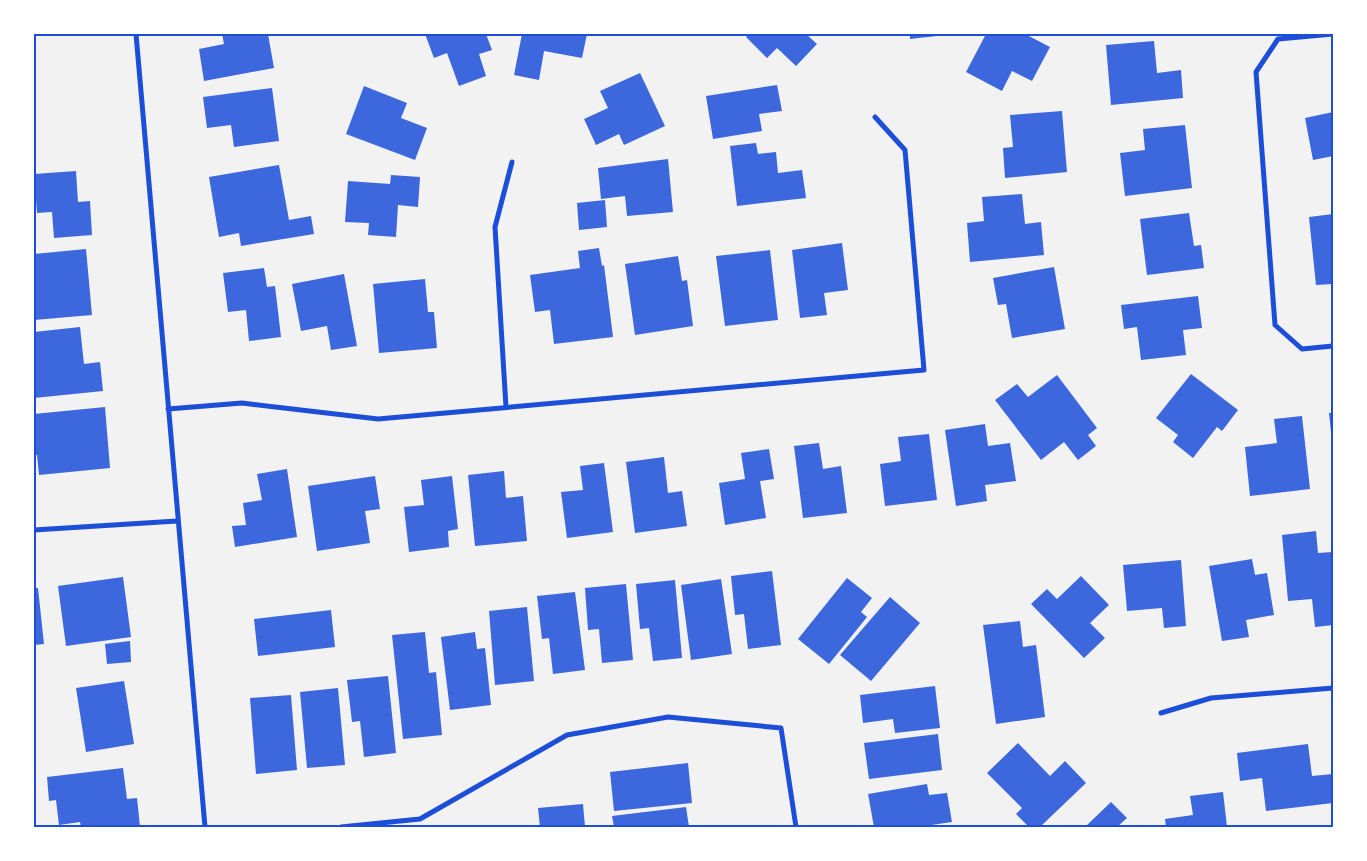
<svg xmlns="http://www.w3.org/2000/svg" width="1367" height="861" viewBox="0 0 1367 861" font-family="'Exo 2',sans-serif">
	<rect width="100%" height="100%" fill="#f2f2f2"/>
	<path fill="#3d67dc" d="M222,34H268L274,68L204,81L199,49L224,44Z
		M425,34H486L492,50L479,54L486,76L459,86L447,53L434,58Z
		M522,34H587L582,58L544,51L539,80L514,75Z
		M749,34H806L817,44L796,66L777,48L767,58L746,37Z
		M910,34H937V36L910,39Z
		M986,34H1025L1050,47L1032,81L1012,71L1002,91L966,72Z
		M1154,41L1157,73L1181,70L1183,98L1111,105L1106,45Z
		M640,73L665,126L624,145L619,134L596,145L584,119L608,108L600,91Z
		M777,85L782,111L759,114L762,131L713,139L706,96Z
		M364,86L407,103L401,118L427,128L415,160L346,134Z
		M272,88L279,141L234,147L231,125L207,128L203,97Z
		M1062,111L1067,172L1005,178L1003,148L1013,147L1010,115Z
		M1333,112V156L1313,160L1305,118Z
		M1185,125L1192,188L1125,196L1120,153L1145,150L1143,129Z
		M756,143L758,154L776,152L778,173L802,170L806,198L737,206L730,146Z
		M668,159L673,212L627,216L625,196L601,199L598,168Z
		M279,165L289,220L311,216L314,234L241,246L239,233L219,237L209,177Z
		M76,171L78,202L90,201L92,235L54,238L52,212L37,213L34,174Z
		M391,175L420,177L418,207L398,205L396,237L368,235L369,223L345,222L348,181L390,184Z
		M1022,194L1025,224L1041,222L1044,255L970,262L967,223L984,221L982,197Z
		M605,200L607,227L579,230L577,203Z
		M1189,213L1194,246L1201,245L1204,268L1147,275L1140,219Z
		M1333,214V284L1316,285L1309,217Z
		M842,243L848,290L824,293L827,315L800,318L792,250Z
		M599,248L602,266L604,265L613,337L554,344L550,310L535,312L530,275L580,268L578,251Z
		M86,249L92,315L34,320V254Z
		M770,250L778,320L725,326L716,256Z
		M678,256L682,281L687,280L693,326L635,335L625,264Z
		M1054,267L1065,329L1012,338L1006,304L998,305L993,278Z
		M264,268L267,287L275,286L281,337L249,341L246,310L228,312L223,273Z
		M344,274L357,346L331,350L327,326L301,331L292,284Z
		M425,279L428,312H434L437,348L379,353L373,284Z
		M1198,296L1202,328L1183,330L1186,355L1141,360L1137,327L1124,329L1121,305Z
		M80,327L84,364L100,362L103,391L34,398V332Z
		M1191,374L1238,410L1222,431L1217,427L1193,458L1173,442L1178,435L1156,418Z
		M1057,375L1097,428L1088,435L1096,446L1078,460L1064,442L1041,460L995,400L1017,384L1028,397Z
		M105,407L110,468L39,475L37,455H34V414Z
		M1329,413H1333V441H1332Z
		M1302,416L1310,489L1250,496L1245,447L1277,443L1274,419Z
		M985,424L988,446L1010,443L1016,481L985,485L987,501L956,506L945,430Z
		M929,434L937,500L885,506L880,464L901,461L898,437Z
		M819,443L823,469L841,466L847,513L803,518L794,446Z
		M769,449L774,479L760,481L766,518L725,525L719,483L745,479L741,453Z
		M664,457L668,493L682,491L687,526L635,533L626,462Z
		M604,463L613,532L567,538L561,492L583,490L580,466Z
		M287,469L297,537L235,547L232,526L246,525L243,503L262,500L257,474Z
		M504,471L506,498L523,496L527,541L475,546L468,475Z
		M375,476L380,509L365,511L370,543L317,551L308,486Z
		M452,476L458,529L448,531L449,547L409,552L404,507L424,505L421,480Z
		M1316,531L1318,553L1333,552V625L1315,627L1312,599L1288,601L1282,535Z
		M1252,559L1255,575L1267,573L1274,615L1246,620L1249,637L1222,641L1209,566Z
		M1181,560L1186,626L1164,628L1162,608L1127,611L1123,565Z
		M772,571L781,645L748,649L744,614L735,615L731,576Z
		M1081,576L1109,605L1090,623L1105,638L1084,658L1031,604L1047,589L1057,599Z
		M123,577L131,637L66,646L58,586Z
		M847,578L872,598L861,612L867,617L829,664L798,639Z
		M721,579L732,654L691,660L681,585Z
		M675,580L682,658L653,661L649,628L640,629L636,584Z
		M626,584L633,660L602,663L599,629L588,630L585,588Z
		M34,588H38L44,644L34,645Z
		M575,592L585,670L553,674L549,638L542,639L537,596Z
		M890,597L920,623L871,681L840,655Z
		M527,607L534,681L495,685L489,611Z
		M331,610L335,647L258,656L254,619Z
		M1020,621L1023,647L1036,645L1045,717L996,724L983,625Z
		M425,632L429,673L436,672L442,735L403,739L392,635Z
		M475,632L477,649L485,648L491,705L450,710L441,637Z
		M130,641L131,662L107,664L105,644Z
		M388,676L396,753L364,757L360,721L352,722L347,680Z
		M124,681L134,744L86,752L76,688Z
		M935,686L940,728L895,733L893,719L863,723L860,695Z
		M338,688L345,765L307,768L300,692Z
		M291,695L297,770L256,774L250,698Z
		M938,734L942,770L869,779L864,743Z
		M1018,743L1050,776L1065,761L1086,783L1040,827H1029L1016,814L1022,808L987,773Z
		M1308,744L1312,776L1333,774V803L1266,811L1262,778L1240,781L1237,753Z
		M688,763L692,803L614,811L610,772Z
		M123,768L127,799L137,798L140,827H81L80,822L59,825L56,800L49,801L47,777Z
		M927,784L929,795L947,793L952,822L918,827H874L868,794Z
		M1223,792L1227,827H1166L1165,819L1193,815L1190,796Z
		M1111,802L1127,818L1117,827H1085Z
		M583,804L585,827H540L538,808Z
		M686,807L689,827H614L612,816Z"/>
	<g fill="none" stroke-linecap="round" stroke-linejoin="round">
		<path stroke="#1d4ed8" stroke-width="5" d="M136,34L205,827
			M1333,34L1278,39L1256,72L1275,325L1302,349L1333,346
			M506,407L495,227L512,162
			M168,409L242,403L378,419L924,370L905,150L875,117
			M34,530L177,521
			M1161,713L1211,698L1333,688
			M341,827L420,819L567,735L668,717L781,728L796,827"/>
	</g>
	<rect width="1367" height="861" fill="none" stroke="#ffffff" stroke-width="70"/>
	<rect x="35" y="35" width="1297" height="791" fill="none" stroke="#1d4ed8" stroke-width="2"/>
</svg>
